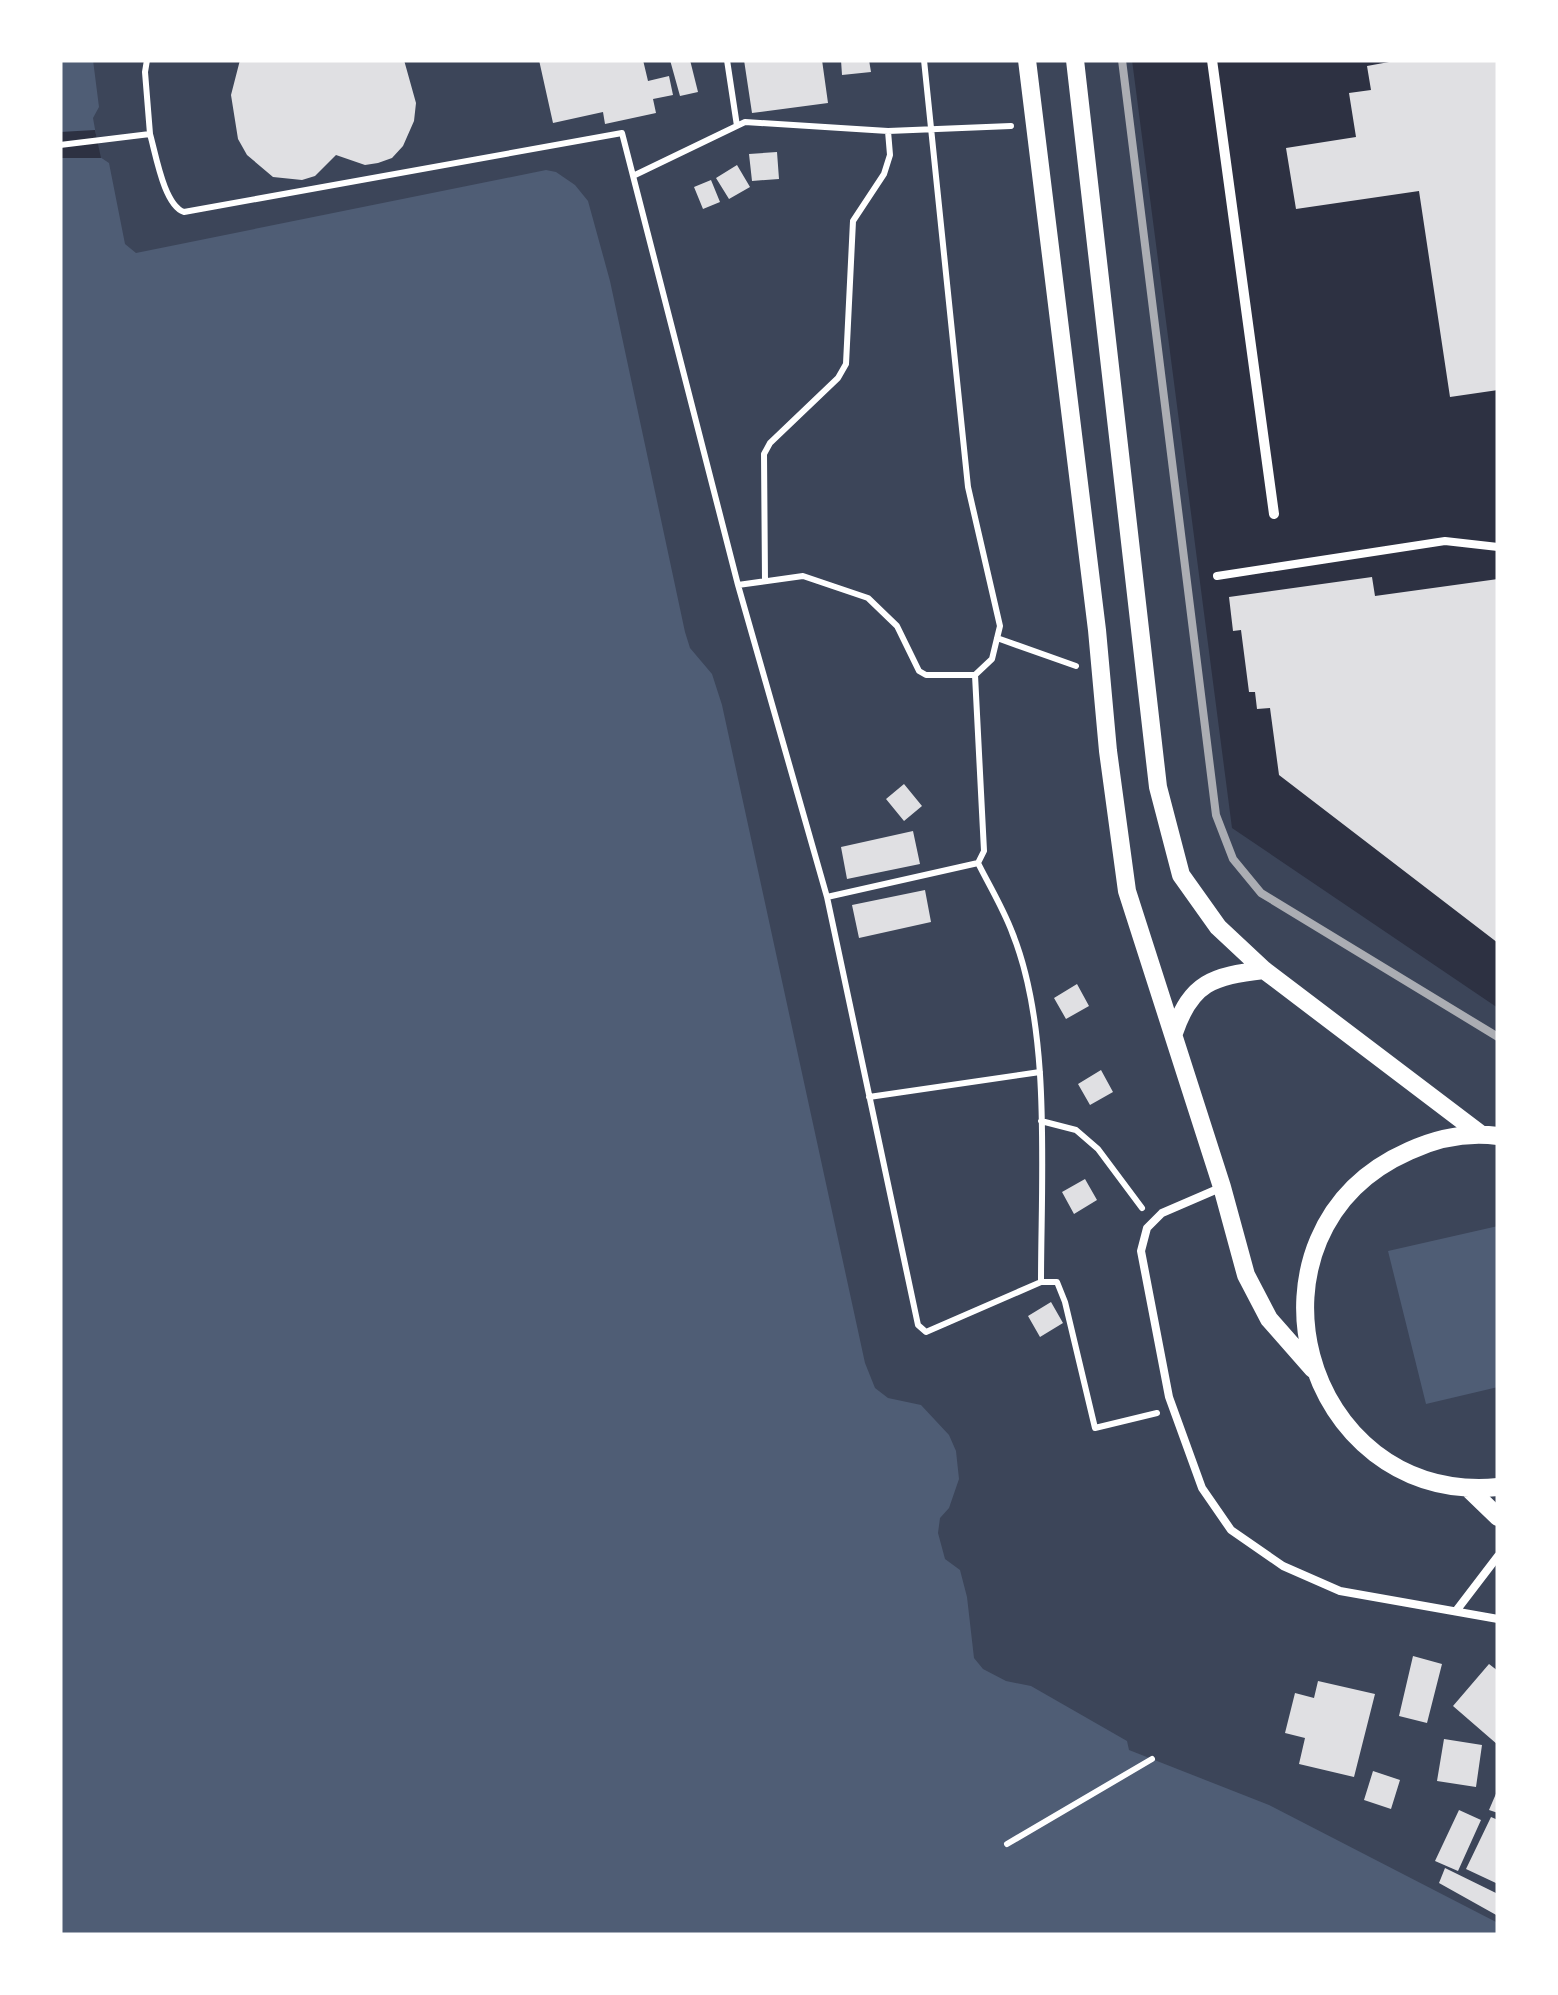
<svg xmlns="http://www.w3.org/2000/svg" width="1558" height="1995" viewBox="0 0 1558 1995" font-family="'Noto Serif',serif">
	<rect width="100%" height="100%" fill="#2d3142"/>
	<path fill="#3c4559" d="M60,60H1132L1232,828L1498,1008V1935H60Z"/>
	<path fill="#4f5d75" d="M60,60H93L99,107L93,118L100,157L109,163L125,244L136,253L546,170L556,172L575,185L588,201L610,281L685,632L690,648L712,674L722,705L865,1363L875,1388L888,1398L921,1405L949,1435L956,1451L959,1479L949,1508L940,1518L938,1533L945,1559L960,1570L967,1597L974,1658L983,1669L1006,1681L1031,1686L1127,1741L1129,1750L1269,1805L1498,1923V1935H60Z
		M1498,1226V1387L1426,1404L1388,1251Z"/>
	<path fill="#2d3142" d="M95,130L101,158H60V132Z"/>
	<path fill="#e0e0e3" d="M240,60H404L416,103L414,121L403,146L392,158L378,163L365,165L336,155L315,176L302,180L273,177L247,155L238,139L231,95Z
		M539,60H643L648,81L669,76L673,95L653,99L656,113L605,124L603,112L553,123Z
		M670,60H690L698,92L680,96Z
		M744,60H822L828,103L752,113Z
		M841,60H869L871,72L842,75Z
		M1400,60H1498V390L1450,397L1419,191L1296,209L1286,148L1356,137L1349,93L1371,90L1367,66Z
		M777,152L779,179L752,181L749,154Z
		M737,165L750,187L729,199L716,178Z
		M711,180L720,202L703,209L694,187Z
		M1372,577L1375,596L1498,579V943L1279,775L1270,708L1257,709L1255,692H1249L1241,630L1233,631L1229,597Z
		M904,784L922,806L904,821L886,799Z
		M913,831L920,864L847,879L841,847Z
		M925,890L931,922L859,938L852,905Z
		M1077,984L1089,1006L1066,1019L1054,998Z
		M1101,1070L1113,1092L1090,1105L1078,1084Z
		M1085,1179L1097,1200L1074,1214L1062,1192Z
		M1051,1302L1063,1323L1040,1337L1028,1316Z
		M1413,1656L1442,1664L1427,1723L1399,1716Z
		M1489,1664L1498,1671V1745L1453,1706Z
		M1318,1681L1375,1694L1354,1777L1299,1764L1305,1738L1285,1733L1295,1693L1314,1698Z
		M1444,1739L1482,1745L1476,1787L1437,1781Z
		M1373,1771L1400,1780L1391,1809L1364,1800Z
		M1498,1789V1813L1489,1810Z
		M1459,1810L1481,1820L1458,1871L1435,1861Z
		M1491,1817L1498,1820V1884L1466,1869Z
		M1445,1868L1498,1894V1916L1439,1883Z"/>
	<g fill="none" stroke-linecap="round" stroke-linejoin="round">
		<path stroke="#fff" stroke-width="6" d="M147,60L145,72L150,134
			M727,60L737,126
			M60,145L150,134C156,155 164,205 184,212L622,133L738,585L827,897L918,1325L926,1332L1041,1282H1057L1065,1302L1095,1428L1157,1413
			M635,175L745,122L888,131L1011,126
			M765,581L764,454L770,443L838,378L846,364L853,221L884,174L890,155L888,131
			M738,585L803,576L868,598L897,626L919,671L926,675H975L992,659L1000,626L968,487L924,60
			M997,638L1076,666
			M978,863C989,885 1003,908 1012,932C1052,1030 1041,1176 1041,1282
			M827,897L978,863L984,851L975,675
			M869,1097L1040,1072
			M1041,1121L1076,1130L1098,1149L1142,1208
			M1007,1844L1152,1759"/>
		<path stroke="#fff" stroke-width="8" d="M1217,576L1445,541L1498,547
			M1220,1188L1162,1213L1147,1228L1141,1251L1169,1397L1202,1488L1231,1530L1283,1566L1340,1591L1498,1619
			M1456,1611L1498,1556"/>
		<path stroke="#fff" stroke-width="10" d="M1212,60L1274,514"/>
		<path stroke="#fff" stroke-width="18" d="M1027,60L1097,630L1108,751L1127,891L1222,1187L1246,1275L1269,1319L1313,1369
			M1075,60L1158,787L1181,875L1218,927L1264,970L1479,1133
			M1174,1033C1191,982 1213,976 1264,970
			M1498,1136C1467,1132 1437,1138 1409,1151C1228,1231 1300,1505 1498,1487
			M1470,1490L1498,1517"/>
		<path stroke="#abadb3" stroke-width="8" d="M1122,60L1216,815L1233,859L1261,893L1498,1037"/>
	</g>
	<rect width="1558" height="1995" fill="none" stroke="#ffffff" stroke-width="125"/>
</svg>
